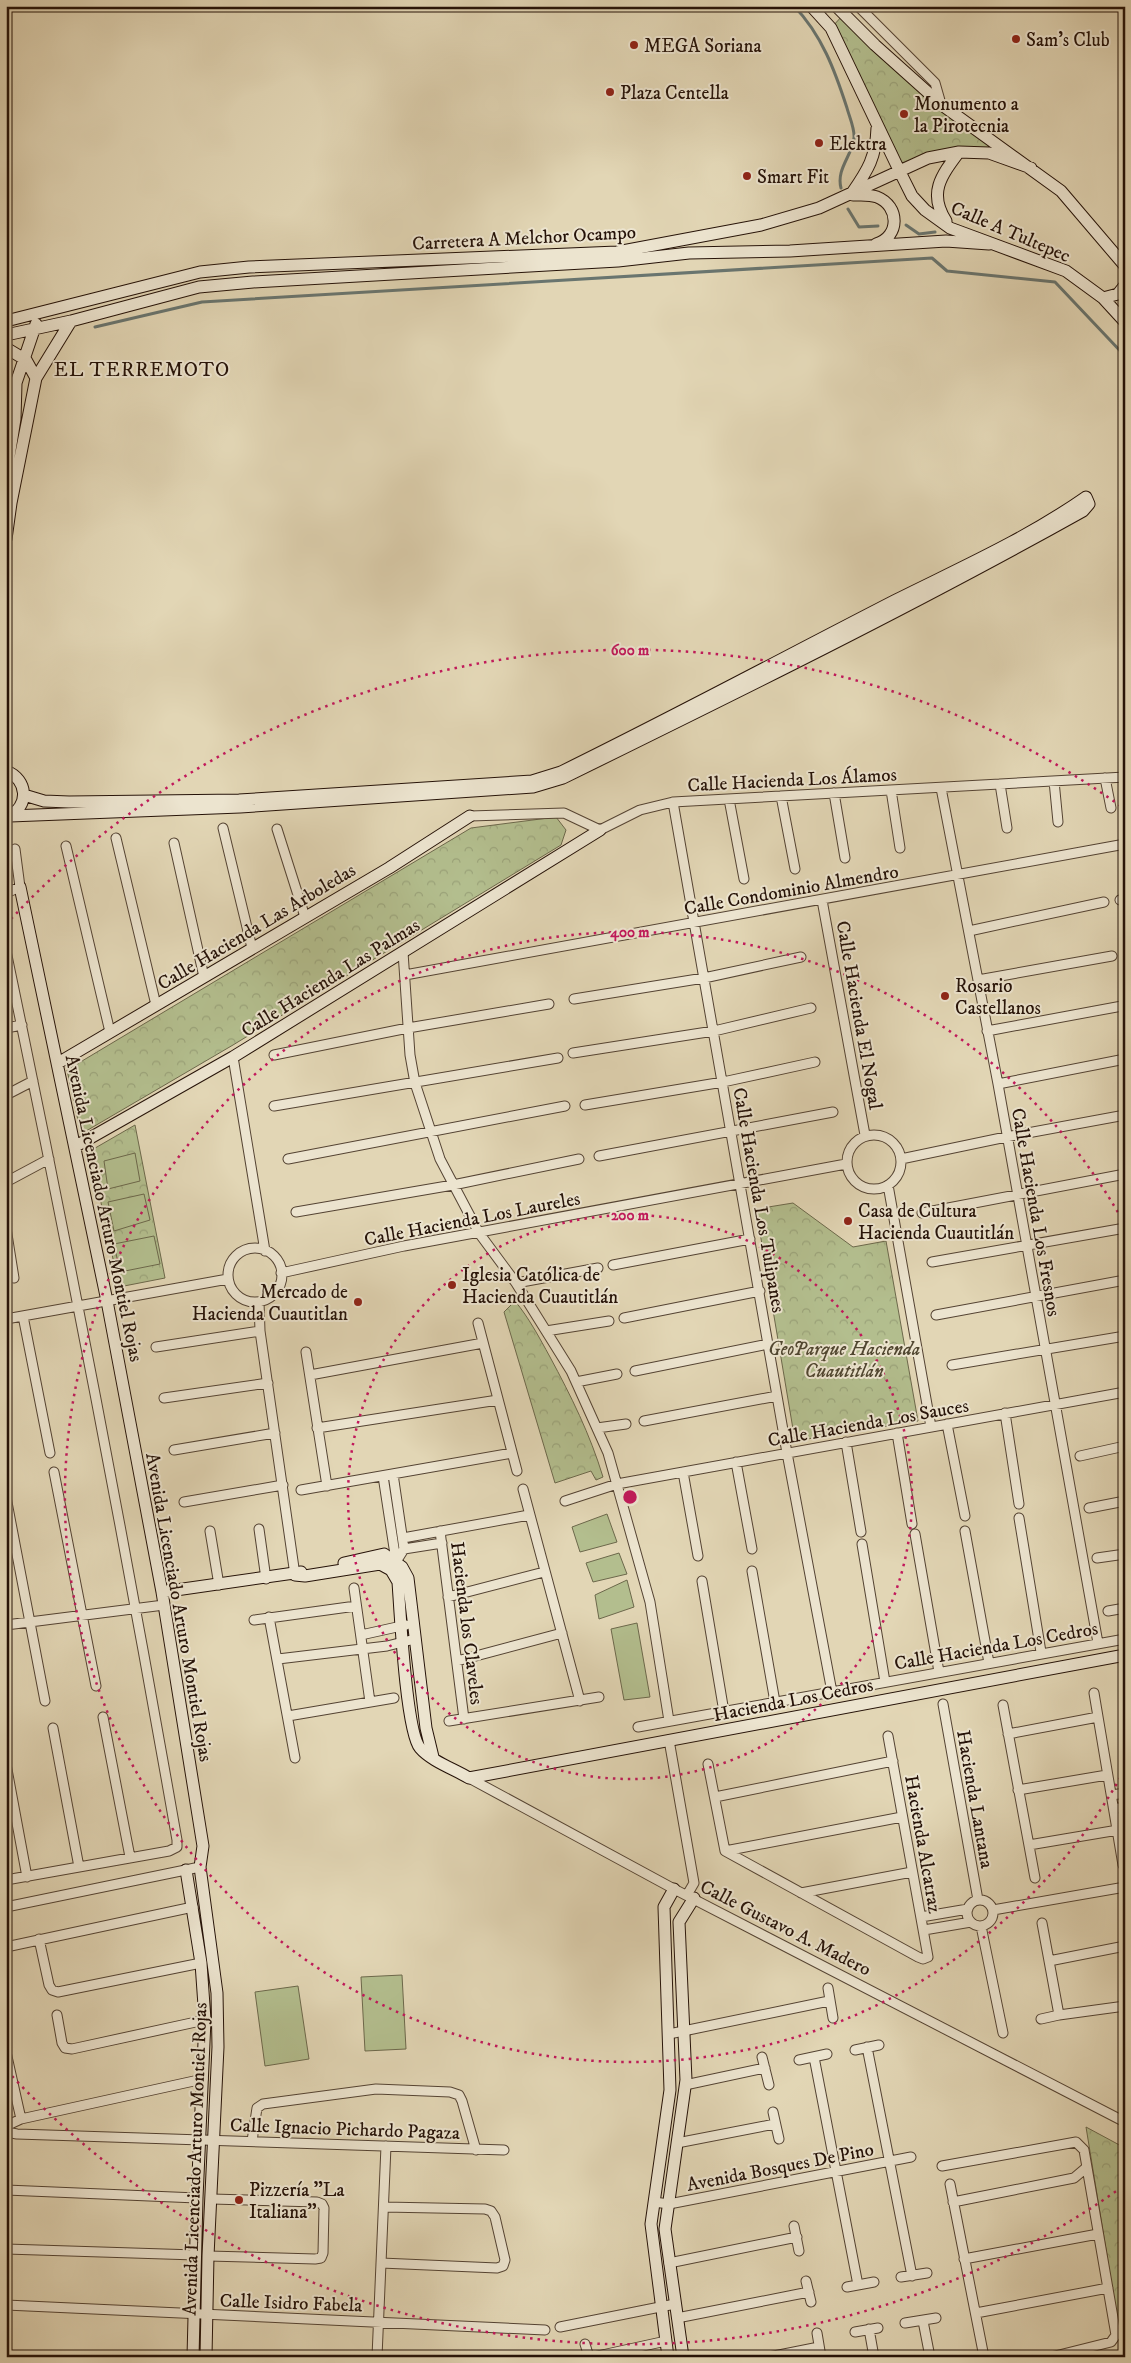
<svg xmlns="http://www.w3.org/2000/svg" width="1131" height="2363" viewBox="0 0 1131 2363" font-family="'IM FELL DW Pica',serif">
	<defs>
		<pattern id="forest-crowns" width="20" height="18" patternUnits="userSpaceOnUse" patternTransform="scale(1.25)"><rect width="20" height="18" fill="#b3be8e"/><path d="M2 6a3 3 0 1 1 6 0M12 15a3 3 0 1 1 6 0" fill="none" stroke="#9aa279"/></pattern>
	</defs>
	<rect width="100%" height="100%" fill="#e2d6b5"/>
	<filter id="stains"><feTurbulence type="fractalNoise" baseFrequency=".004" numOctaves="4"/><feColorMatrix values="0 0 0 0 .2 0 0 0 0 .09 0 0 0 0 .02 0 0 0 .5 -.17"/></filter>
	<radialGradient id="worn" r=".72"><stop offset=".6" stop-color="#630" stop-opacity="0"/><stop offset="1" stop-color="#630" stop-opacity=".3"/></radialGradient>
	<path fill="url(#forest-crowns)" stroke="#6c684b" d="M844,14L957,119L1029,167L963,151L900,171L831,28Z
		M556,817L566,830L561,845L233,1045L81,1134L67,1070L471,828Z
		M135,1125L165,1278L119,1287L90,1151Z
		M793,1203L853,1247L886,1241L918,1421L795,1441L756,1209Z
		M515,1301C529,1318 539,1337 550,1357C571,1396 590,1434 603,1477L596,1480L591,1471L555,1483L504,1312Z
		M1086,2127L1125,2148V2356L1123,2354Z"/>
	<path fill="#b3be8e" stroke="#6c684b" d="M135,1153L140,1181L108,1189L104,1161Z
		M144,1194L150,1220L114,1231L108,1202Z
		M154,1236L160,1264L120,1272L114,1244Z
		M607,1514L617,1542L580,1552L572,1527Z
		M619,1553L627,1574L593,1582L586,1563Z
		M627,1580L634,1607L599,1619L595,1595Z
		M637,1623L650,1697L624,1700L611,1629Z
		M402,1975L406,2049L365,2051L361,1977Z
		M298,1986L309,2059L265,2066L255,1992Z"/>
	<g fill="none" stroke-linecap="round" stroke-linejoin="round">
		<path stroke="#69756f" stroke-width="3" d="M794,6C822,35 835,71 847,108C849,116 855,129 854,138C852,156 836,169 841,188
			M848,209L859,227L878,226
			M906,225L919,234L935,232
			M95,327L202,302L932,258L947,271L1055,282L1125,356"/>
		<defs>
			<path id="street" d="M858,6L935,83L941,104
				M1105,778L1111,808
				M1054,781L1058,822
				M1000,784L1007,828
				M941,788L998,1084L1098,1643
				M891,790L900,848
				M834,793L845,858
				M781,796L795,869
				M729,799L744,879
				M673,802L787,1453L832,1692
				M470,816L564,813L600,830L640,810L673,802L1125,777
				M223,828L252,948
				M277,829L305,917
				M116,838L156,1005
				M174,843L204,977
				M66,846L110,1032
				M6,893L20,887L15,849
				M822,900L865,1135
				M1120,900L1125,899
				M969,931L1104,902
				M6,951C68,1247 125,1543 177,1840V1847L169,1851L6,1880
				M403,952L410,1055L415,1083L440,1159L479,1233L516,1283L571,1371L608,1453L650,1602L669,1721
				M405,975L1125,844
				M978,980L1112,956
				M574,999L704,978L801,957
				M6,1028L22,1025
				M987,1031L1122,1006
				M573,1053L714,1031L811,1008
				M274,1055L408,1028L549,1004
				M233,1057L265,1251
				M998,1084L1125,1059
				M6,1095L33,1081
				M585,1105L723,1082L815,1062
				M274,1106L558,1058
				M847 1162a27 27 0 1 1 54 0a27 27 0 1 1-54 0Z
				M599,1156L833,1112
				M288,1159L565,1106
				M901,1159L1006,1137L1125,1115
				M6,1182L49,1159
				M888,1185L931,1427
				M296,1212L453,1185L579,1159
				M922,1213L1125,1174
				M6,1228L14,1278
				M228 1275a27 27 0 1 1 54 0a27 27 0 1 1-54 0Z
				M932,1262L1125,1228
				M613,1265L750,1239
				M281,1273L404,1246L846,1164
				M516,1283L598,1268
				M259,1302L260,1331L295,1575
				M936,1315L1125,1280
				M23,1316L50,1453
				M624,1318L760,1291
				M6,1319L228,1279
				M478,1323L517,1471
				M546,1331L609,1321
				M156,1347L260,1331
				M306,1352L327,1486
				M952,1365L1125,1336
				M635,1371L768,1344
				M310,1375L483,1343
				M576,1382L617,1374
				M164,1398L268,1383
				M1005,1413L1019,1504
				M644,1421L777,1396
				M947,1424L965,1516
				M317,1428L498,1400
				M597,1428L626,1424
				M897,1433L912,1524
				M846,1442L861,1532
				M174,1450L275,1433
				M1080,1456L1125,1446
				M736,1462L752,1549
				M54,1472L96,1686
				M683,1472L698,1556
				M383,1476L396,1561
				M523,1489L580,1701
				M301,1490L512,1453
				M6,1497L45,1701
				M565,1501L617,1484L1125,1392
				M184,1502L283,1485
				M1089,1508L1125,1501
				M1019,1518L1041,1652
				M259,1529L266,1579
				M210,1531L219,1585
				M440,1531L464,1719
				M965,1531L989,1663
				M915,1534L939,1672
				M403,1538L529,1515
				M862,1544L885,1682
				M404,1549L442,1543
				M1097,1558L1125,1554
				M392,1568L404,1549L393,1474
				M752,1571L775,1702
				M702,1581L724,1712
				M354,1588L370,1702
				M448,1597L544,1572
				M1108,1611L1125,1608
				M269,1617L295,1758
				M254,1620L356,1606
				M6,1625L164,1605
				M361,1635L406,1625
				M278,1659L387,1646L415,1639
				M457,1661L562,1633
				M1094,1693L1123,1865
				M943,1704L978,1900
				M1003,1705L1035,1878
				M288,1716L394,1698
				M103,1717L130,1857
				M449,1721L599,1697
				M638,1727L1125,1639
				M53,1728L79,1867
				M1008,1734L1098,1717
				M669,1740L694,1883L687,1895
				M6,1764L27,1877
				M708,1764L725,1851
				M469,1778L674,1889L1125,2122
				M1018,1790L1107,1775
				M1112,1795L1125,1793
				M715,1797L893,1761
				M1114,1809L1125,1807
				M1029,1845L1118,1830
				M725,1851L918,1957L923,1959L928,1957L888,1736
				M725,1851L902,1817
				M801,1893L912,1872
				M967 1913a13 13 0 1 1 26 0a13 13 0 1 1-26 0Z
				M6,1907L200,1867
				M993,1910L1125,1887
				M921,1917L968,1909
				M1042,1923L1059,2015L1125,2006
				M981,1926L1003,2033
				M924,1930L971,1922
				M39,1939L49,1985L52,1990L58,1992L201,1963
				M6,1947L193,1907
				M1049,1961L1125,1946
				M828,1988L833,2018
				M57,2015L62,2043L65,2048L72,2049L205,2020
				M1041,2019L1059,2015
				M669,2034L829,2001
				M867,2047L912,2276
				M855,2050L879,2045
				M6,2052L21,2119
				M762,2057L769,2085
				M814,2057L858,2285
				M799,2060L827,2054
				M685,2085L765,2068
				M773,2112L779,2139
				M6,2126L21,2119L203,2079
				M6,2132L17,2134L504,2150
				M252,2141L257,2108L263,2104L376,2089L450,2092L459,2095L462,2101L476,2150
				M677,2143L775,2124
				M942,2166L1076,2142L1084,2150L1116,2335L1111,2342L1051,2357
				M950,2184L984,2357
				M6,2190L197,2198
				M654,2202L669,2204L911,2157
				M953,2202L1074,2178L1087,2167
				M794,2226L799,2251
				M6,2249L196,2255
				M208,2256L315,2259L321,2258L323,2253L324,2208L322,2204L317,2202L212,2199
				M964,2259L1098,2234
				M381,2263L497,2268L503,2266L505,2260L495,2217L491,2211L485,2209L384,2207
				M669,2263L797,2237
				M901,2277L927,2273
				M806,2281L811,2302
				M847,2287L874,2282
				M6,2305L545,2330
				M976,2313L1108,2288
				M677,2318L809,2292
				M923,2321L930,2357
				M905,2323L936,2318
				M560,2327L675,2304
				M869,2329L874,2357
				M855,2332L878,2328
				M817,2333L821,2357
				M585,2344L589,2357
				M377,2357L386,2146
				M593,2357L666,2341
				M769,2357L819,2347"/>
			<path id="secondary" d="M811,6L831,28L900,172L912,196L925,210L950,228L1066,271L1103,298L1125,322
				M836,6L875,45L942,105L1061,191L1125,266
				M852,193C868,170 876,157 877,128
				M853,195C860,195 870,194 877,197C900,206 900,237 876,244
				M946,221C928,193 941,176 959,152
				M1103,298L1118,294L1125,285
				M6,321L200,272L249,267L617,252L761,225L819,208L928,158L959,152L989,153L1031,168
				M6,335L71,321L199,287L253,282L618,261L689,253L790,251L946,241L989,244
				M6,348L26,360L36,378
				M6,476L15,419L16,383L36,324
				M6,539L11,503L36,378L71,321
				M6,771C28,779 30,807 8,816
				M10,816L240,807L533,787L563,778C738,692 913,606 1083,511L1089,504L1086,497C1026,539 960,568 894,601C783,658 673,717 561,772L532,781L239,800L69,802L44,801L24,795
				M20,887L107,1301L162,1592L203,1846L200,1867L217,1993L218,2047L208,2256L206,2357
				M58,1063L389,868L470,816
				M76,1146L233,1057L600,830
				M344,1563L384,1554L402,1567L408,1578L426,1728L433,1757
				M295,1575L305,1576L380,1564L391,1570L398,1582C400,1609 406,1732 420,1748C431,1761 454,1769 469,1778L1125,1655
				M162,1592L301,1572
				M186,1870L201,1963L205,2020L197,2198L193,2357
				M668,2357L651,2224L670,2090L664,1907L674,1889
				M683,2357L665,2229L686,2080L679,1922L694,1898"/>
		</defs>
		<use href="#street" stroke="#544333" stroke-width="11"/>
		<use href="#secondary" stroke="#251208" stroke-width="13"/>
		<use href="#street" stroke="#ece4cf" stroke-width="9"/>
		<use href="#secondary" stroke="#ece4cf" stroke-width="11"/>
	</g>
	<g fill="none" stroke="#c2185b" stroke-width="2.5" stroke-dasharray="2.5 5">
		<circle cx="630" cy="1497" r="282"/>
		<path d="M1124 1771A565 565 0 1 1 1124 1223"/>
		<path d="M1122 2187A847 847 0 0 1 11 2075M11 919A847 847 0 0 1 1122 807"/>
	</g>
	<g fill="#8f2418" stroke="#ece4cf" stroke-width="2">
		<circle cx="1016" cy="39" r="5"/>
		<circle cx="634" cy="45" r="5"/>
		<circle cx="610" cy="92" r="5"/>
		<circle cx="904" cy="114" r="5"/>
		<circle cx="819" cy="143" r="5"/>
		<circle cx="747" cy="176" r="5"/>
		<circle cx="945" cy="996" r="5"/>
		<circle cx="848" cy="1221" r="5"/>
		<circle cx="452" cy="1285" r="5"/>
		<circle cx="358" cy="1302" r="5"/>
		<circle cx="239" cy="2200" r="5"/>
	</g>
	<g text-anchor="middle" stroke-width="4" stroke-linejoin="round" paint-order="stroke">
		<g font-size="19" fill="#251208" stroke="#ece4cf" text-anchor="start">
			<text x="1026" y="46">Sam's Club</text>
			<text x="644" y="52">MEGA Soriana</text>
			<text x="620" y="99">Plaza Centella</text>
			<text x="914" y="110">Monumento a<tspan x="914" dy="22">la Pirotecnia</tspan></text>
			<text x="829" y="150">Elektra</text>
			<text x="757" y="183">Smart Fit</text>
			<text x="955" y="992">Rosario<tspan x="955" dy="22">Castellanos</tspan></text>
			<text x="858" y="1217">Casa de Cultura<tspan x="858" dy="22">Hacienda Cuautitlán</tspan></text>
			<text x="462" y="1281">Iglesia Católica de<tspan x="462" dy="22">Hacienda Cuautitlán</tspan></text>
			<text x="348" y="1298" text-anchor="end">Mercado de<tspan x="348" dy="22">Hacienda Cuautitlan</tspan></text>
			<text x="249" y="2196">Pizzería "La<tspan x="249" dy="22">Italiana"</tspan></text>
		</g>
		<g font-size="19" fill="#251208" stroke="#ece4cf">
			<text transform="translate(1011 231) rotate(23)" y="7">Calle A Tultepec</text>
			<text transform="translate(524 237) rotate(-3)" y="7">Carretera A Melchor Ocampo</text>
			<text transform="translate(792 779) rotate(-3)" y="7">Calle Hacienda Los Álamos</text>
			<text transform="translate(791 889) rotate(-10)" y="7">Calle Condominio Almendro</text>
			<text transform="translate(256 926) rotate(-31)" y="7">Calle Hacienda Las Arboledas</text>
			<text transform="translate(330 977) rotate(-32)" y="7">Calle Hacienda Las Palmas</text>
			<text transform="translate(860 1015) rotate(80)" y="7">Calle Hacienda El Nogal</text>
			<text transform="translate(760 1200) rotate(80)" y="7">Calle Hacienda Los Tulipanes</text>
			<text transform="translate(105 1208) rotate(78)" y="7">Avenida Licenciado Arturo Montiel Rojas</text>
			<text transform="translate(1037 1212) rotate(80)" y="7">Calle Hacienda Los Fresnos</text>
			<text transform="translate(472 1218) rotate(-11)" y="7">Calle Hacienda Los Laureles</text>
			<text transform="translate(868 1422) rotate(-10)" y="7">Calle Hacienda Los Sauces</text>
			<text transform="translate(180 1607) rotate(80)" y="7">Avenida Licenciado Arturo Montiel Rojas</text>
			<text transform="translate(468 1623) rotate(83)" y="7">Hacienda los Claveles</text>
			<text transform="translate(996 1645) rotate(-10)" y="7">Calle Hacienda Los Cedros</text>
			<text transform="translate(793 1699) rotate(-11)" y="7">Hacienda Los Cedros</text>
			<text transform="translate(976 1799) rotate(80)" y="7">Hacienda Lantana</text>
			<text transform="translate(924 1844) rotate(80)" y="7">Hacienda Alcatraz</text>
			<text transform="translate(786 1927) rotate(27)" y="7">Calle Gustavo A. Madero</text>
			<text transform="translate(345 2128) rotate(2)" y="7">Calle Ignacio Pichardo Pagaza</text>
			<text transform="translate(194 2159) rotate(-88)" y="7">Avenida Licenciado Arturo Montiel Rojas</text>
			<text transform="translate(780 2166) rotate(-11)" y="7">Avenida Bosques De Pino</text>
			<text transform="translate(291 2302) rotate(2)" y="7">Calle Isidro Fabela</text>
		</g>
		<g font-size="19" font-style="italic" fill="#504630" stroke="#ece4cf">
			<text x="844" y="1355">GeoParque Hacienda<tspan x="844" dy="22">Cuautitlán</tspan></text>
		</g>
		<g font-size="20" letter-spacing="1" fill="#251208" stroke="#ece4cf">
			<text x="142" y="376">EL TERREMOTO</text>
		</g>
	</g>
	<circle cx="630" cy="1497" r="8" fill="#c2185b" stroke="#ece4cf" stroke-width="2.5"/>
	<g font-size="15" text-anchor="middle" font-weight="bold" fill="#c2185b" stroke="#ece4cf" stroke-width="4" stroke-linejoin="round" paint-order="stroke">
		<text x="630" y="655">600 m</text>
		<text x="630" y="937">400 m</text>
		<text x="630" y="1220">200 m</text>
	</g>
	<rect width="1131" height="2363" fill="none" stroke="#e2d6b5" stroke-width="25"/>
	<rect x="8" y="8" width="1116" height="2348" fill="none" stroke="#251208" stroke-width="2.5"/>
	<rect x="12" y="12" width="1106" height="2338" fill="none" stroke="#251208"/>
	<rect width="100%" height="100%" filter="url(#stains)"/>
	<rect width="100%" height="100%" fill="url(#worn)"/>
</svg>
